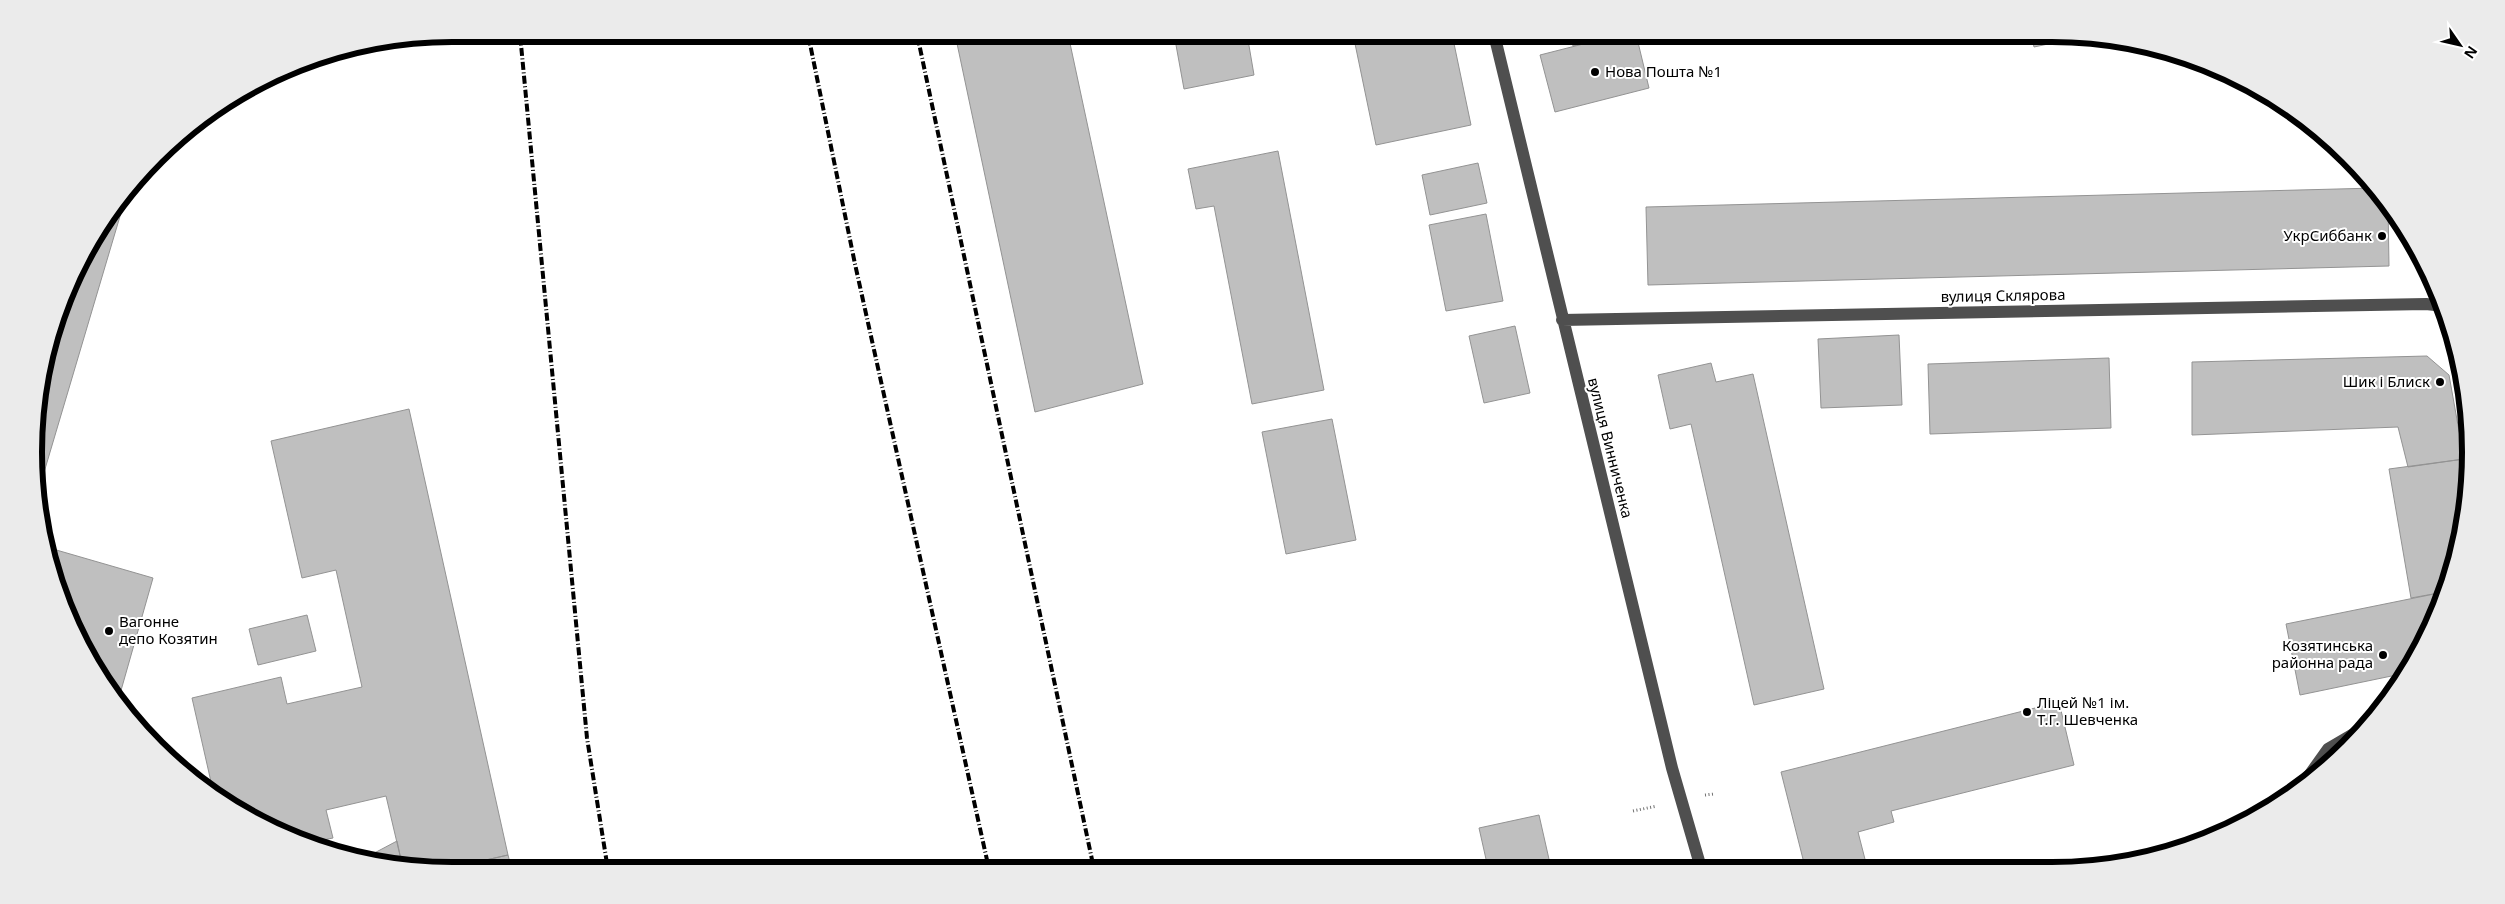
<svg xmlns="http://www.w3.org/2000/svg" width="2505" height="904" viewBox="0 0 2505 904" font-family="'Noto Sans',sans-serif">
	<rect width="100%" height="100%" fill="#fff"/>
	<path fill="#bfbfbf" stroke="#939393" d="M955,34H1068L1143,384L1035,412Z
		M1174,34H1247L1254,75L1184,89Z
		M1353,34H1452L1471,125L1376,145Z
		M1570,34H1594L1595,41L1573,46Z
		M1594,34H1636L1649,88L1555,112L1540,55L1595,41Z
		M2031,34H2053L2081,37L2034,47Z
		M1278,151L1324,390L1252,404L1214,206L1196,209L1188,169Z
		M1478,163L1487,203L1430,215L1422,175Z
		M2376,188L2388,204L2389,266L1648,285L1646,207Z
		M122,195L126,196L37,496L35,480L37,398L77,267Z
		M1486,214L1503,301L1446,311L1429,225Z
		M1515,326L1530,393L1484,403L1469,336Z
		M1899,335L1902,405L1821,408L1818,339Z
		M2427,356L2449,375L2464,459L2408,467L2398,427L2192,435V362Z
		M2109,358L2111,428L1930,434L1928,364Z
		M1711,363L1716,382L1753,374L1824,689L1754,705L1691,424L1670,429L1658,375Z
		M409,409L508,855L446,869L402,864L386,796L326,810L333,838L313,842L219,800L214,795L192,698L281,677L287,704L362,687L336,570L302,578L271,441Z
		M1332,419L1356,540L1286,554L1262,432Z
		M2464,459L2468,491L2457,560L2444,592L2411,598L2389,469Z
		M46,547L153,578L118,701L104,685L48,560Z
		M2444,592L2415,661L2406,673L2300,695L2286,624Z
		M307,615L316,651L258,665L249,629Z
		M2059,702L2074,765L1891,811L1894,822L1858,832L1867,867H1805L1781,772Z
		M1539,815L1551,868H1488L1479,828Z
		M397,841L402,864L363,859Z
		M508,855L512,870L446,869Z"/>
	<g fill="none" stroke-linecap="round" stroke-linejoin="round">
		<path stroke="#717171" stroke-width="3" stroke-dasharray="1 2.5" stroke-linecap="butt" d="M1705,795L1714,794
			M1633,811L1657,806"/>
		<path stroke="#4f4f4f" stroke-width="12" d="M1494,34L1672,768L1701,868
			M1562,320L2426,304L2444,306
			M2303,784L2328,749L2357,732"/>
		<path stroke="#000" stroke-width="4" stroke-dasharray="8 2.5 1 2.5" stroke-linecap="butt" d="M520,34L587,738L608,870
			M808,34L855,264L989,869
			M917,34L1094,869"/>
	</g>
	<g fill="#000" stroke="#fff" stroke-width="2">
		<circle cx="1595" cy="72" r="5"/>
		<circle cx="2382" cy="236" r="5"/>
		<circle cx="2440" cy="382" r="5"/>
		<circle cx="109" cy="631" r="5"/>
		<circle cx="2383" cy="655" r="5"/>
		<circle cx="2027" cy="712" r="5"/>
	</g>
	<g text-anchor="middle" stroke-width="4" stroke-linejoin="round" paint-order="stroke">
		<g font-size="15" fill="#000" stroke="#fff" text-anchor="start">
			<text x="1605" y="77">Нова Пошта №1</text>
			<text x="2372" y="241" text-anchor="end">УкрСиббанк</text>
			<text x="2430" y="387" text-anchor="end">Шик і Блиск</text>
			<text x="119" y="627">Вагонне<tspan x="119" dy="17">депо Козятин</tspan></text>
			<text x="2373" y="651" text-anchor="end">Козятинська<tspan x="2373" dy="17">районна рада</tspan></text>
			<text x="2037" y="708">Ліцей №1 ім.<tspan x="2037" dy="17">Т.Г. Шевченка</tspan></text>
		</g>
		<g font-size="15" fill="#000" stroke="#fff">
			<text transform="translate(2003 296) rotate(-1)" y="5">вулиця Склярова</text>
			<text transform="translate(1610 448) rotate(76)" y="5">вулиця Винниченка</text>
		</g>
	</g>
	<path d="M0 0H2505V904H0ZM452 42H2052A410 410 0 0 1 2462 452V452A410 410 0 0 1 2052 862H452A410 410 0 0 1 42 452V452A410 410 0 0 1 452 42Z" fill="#ebebeb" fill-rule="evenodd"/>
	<path fill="none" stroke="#000" stroke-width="6" d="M452 42H2052A410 410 0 0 1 2462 452V452A410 410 0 0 1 2052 862H452A410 410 0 0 1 42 452V452A410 410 0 0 1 452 42Z"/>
	<g transform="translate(2460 45) rotate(124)" stroke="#ffffff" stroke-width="4" paint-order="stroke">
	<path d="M0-4L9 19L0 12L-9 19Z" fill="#000000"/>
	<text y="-8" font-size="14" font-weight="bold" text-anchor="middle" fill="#000000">N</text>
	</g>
</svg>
